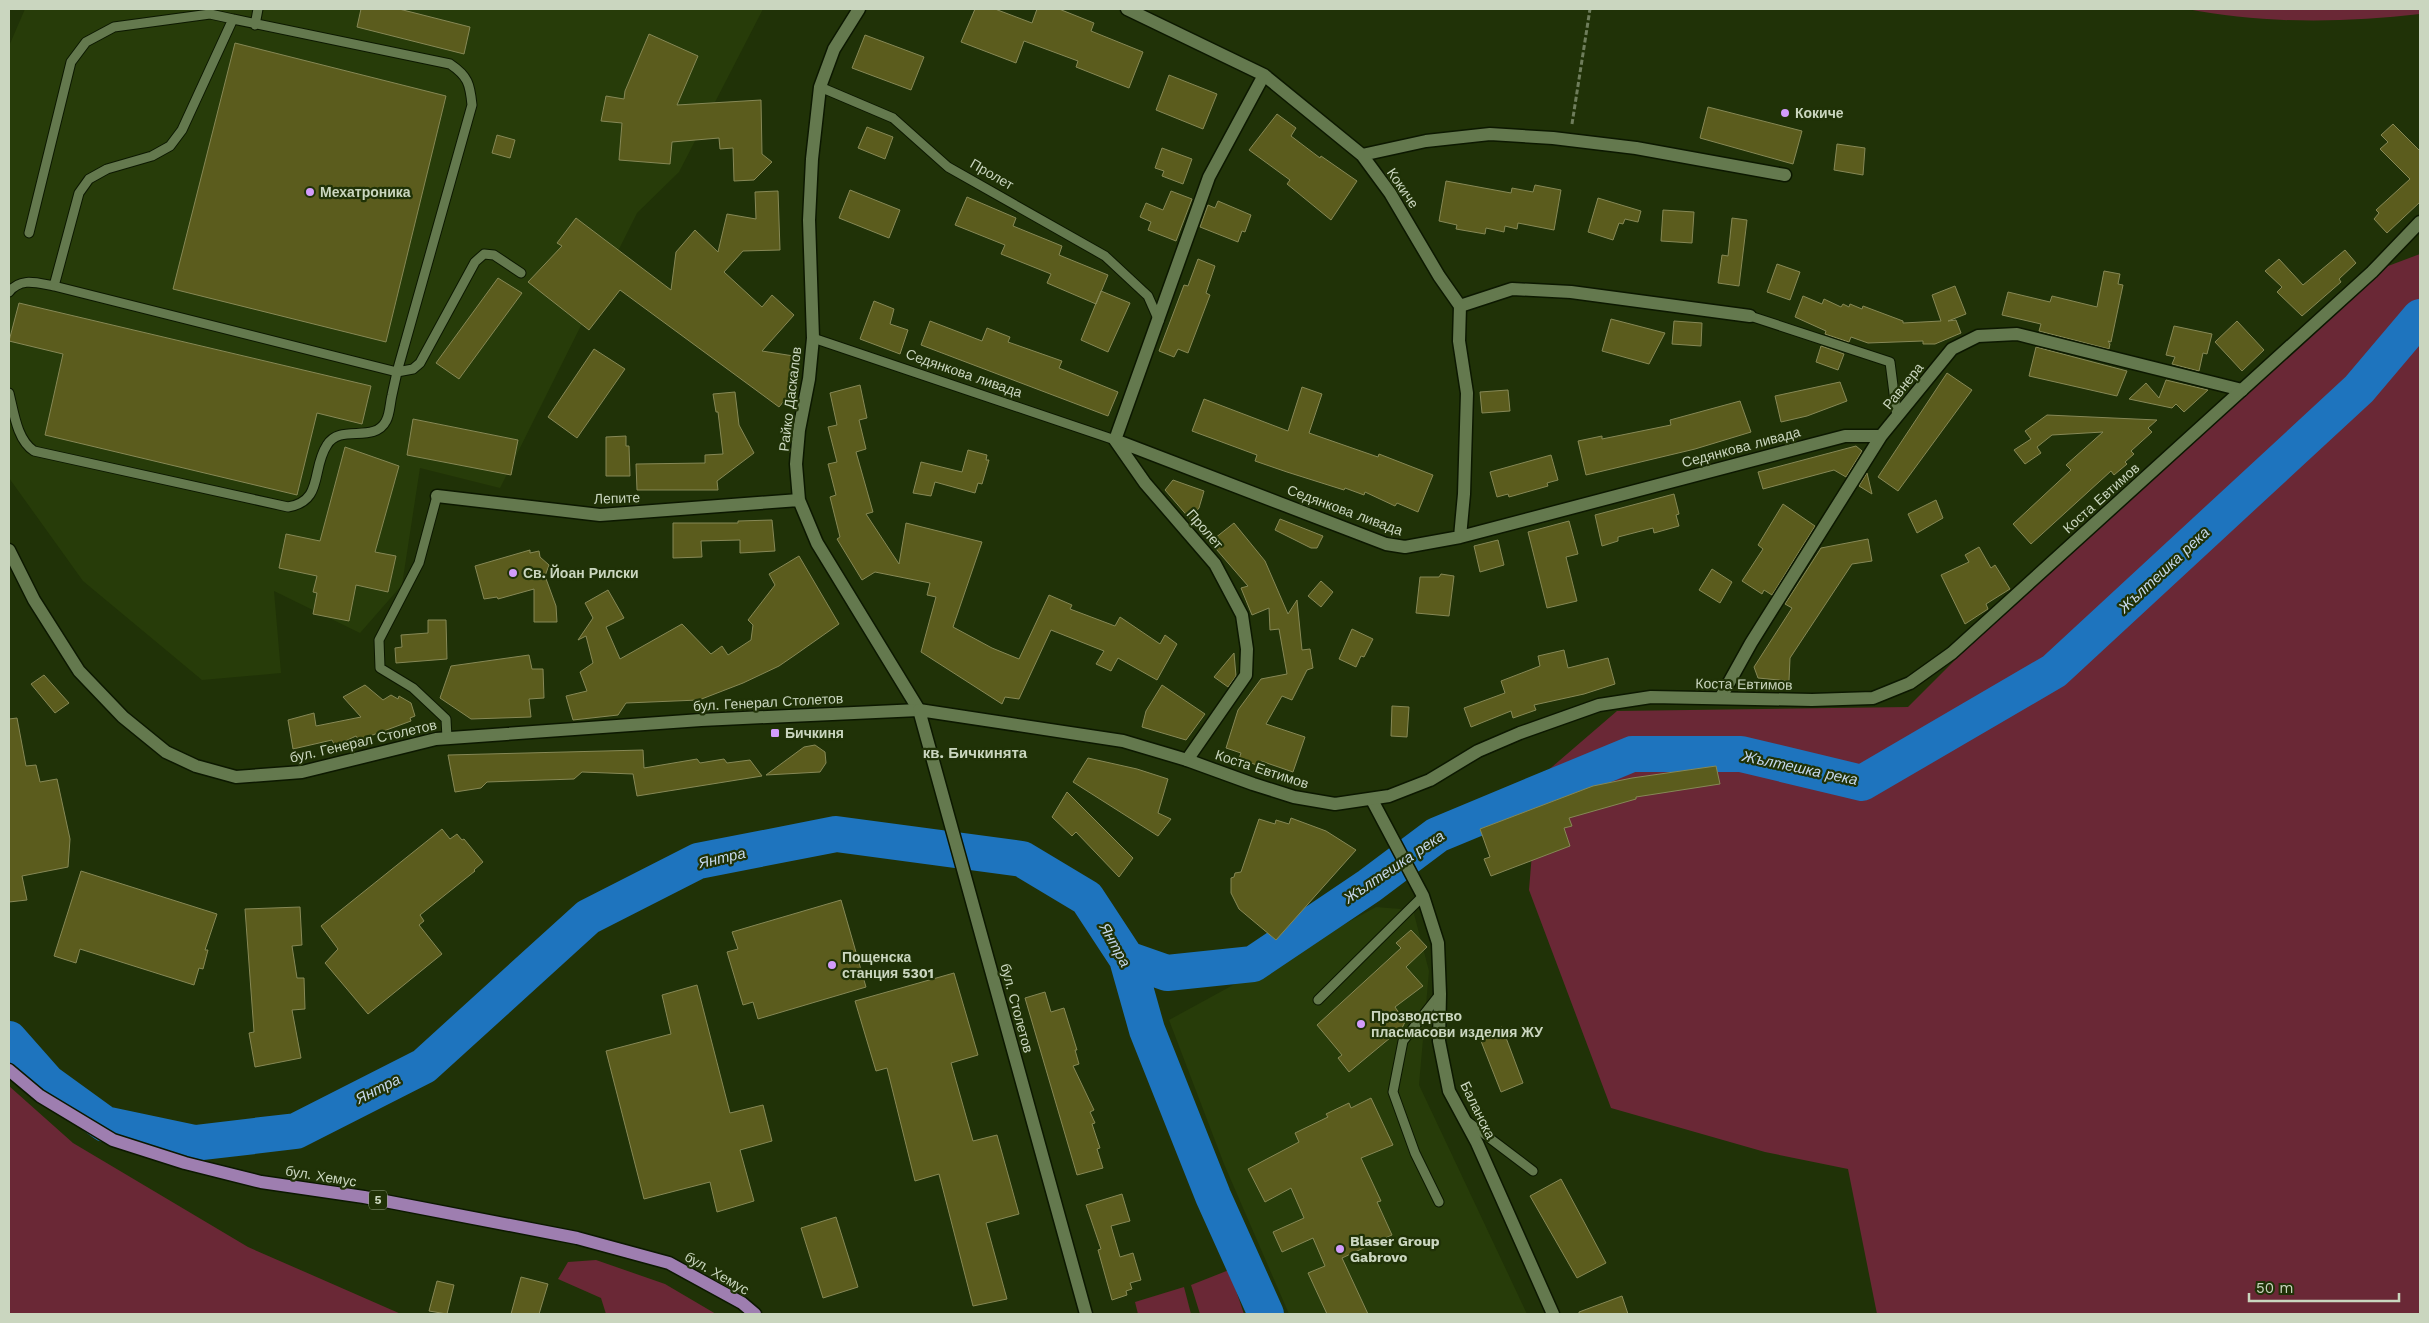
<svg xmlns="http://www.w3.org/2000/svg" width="2429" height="1323" viewBox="0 0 2429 1323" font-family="'Work Sans',sans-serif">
	<rect width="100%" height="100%" fill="#203207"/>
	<path fill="#273c09" d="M25,9H763L679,172L637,213L500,488L420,468L402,585L360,633L274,591L281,673L202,680L83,581L9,478V46Z
		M1376,907L1413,910L1429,971L1419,1085L1527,1314H1289L1224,1164L1169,1020Z"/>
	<path fill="#6a2836" d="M2187,9H2420V14C2343,23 2264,24 2187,9Z
		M2420,254V1314H1877L1848,1169L1765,1152L1611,1108L1529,890L1538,779L1617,711L1908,707L2057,558L2372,272Z
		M9,1086L73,1143L248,1247L401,1314H9Z
		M596,1260L665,1284L716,1314H606L601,1298L558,1279L568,1262Z
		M1229,1270L1244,1314H1200L1191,1285Z
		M1184,1287L1191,1314H1138L1135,1302Z"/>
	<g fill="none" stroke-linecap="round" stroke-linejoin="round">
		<path stroke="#1e74be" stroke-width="36" d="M1127,959L1167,973L1253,964L1369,886L1437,835L1632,754H1741L1862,783L2054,671L2359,389L2420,317
			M9,1039L47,1082L105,1124L195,1143L296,1131L424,1066L588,917L698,861L836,834L1022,859L1087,898L1127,959L1147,1030L1213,1196L1266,1314"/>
	</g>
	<path fill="#5b5c1d" stroke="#868856" d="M361,9H399L470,27L464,54L357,27Z
		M975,9H995L1032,23L1037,9H1059L1094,23L1091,31L1143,52L1129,88L1076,67L1078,61L1024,41L1016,63L961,42Z
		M649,34L698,56L677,105L761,100L762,154L772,162L754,180L734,181L733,148L720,149L719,138L672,142L670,164L619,160L622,123L601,121L606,96L624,99L625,91Z
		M865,35L924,57L911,90L852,68Z
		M235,43L446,96L386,342L173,289Z
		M1169,75L1217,94L1203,129L1156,110Z
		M1708,107L1802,131L1793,164L1700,138Z
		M1277,114L1296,128L1291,136L1320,158L1321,156L1357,181L1331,220L1287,184L1290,180L1249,150Z
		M2393,124L2420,151V202L2387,233L2374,219L2379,213L2376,210L2410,179L2380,149L2388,142L2381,135Z
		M867,127L893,137L885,159L858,148Z
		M497,135L515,140L510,158L492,153Z
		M1837,144L1865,148L1863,175L1834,170Z
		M1162,148L1192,159L1183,184L1162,176L1164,171L1155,168Z
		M1446,181L1511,193L1512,188L1533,192L1535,185L1561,190L1554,230L1518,223L1517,229L1505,226L1504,232L1486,228L1485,234L1456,229L1457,225L1439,221Z
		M850,190L900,210L889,238L839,218Z
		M778,191L780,250L743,251L724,272L762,307L772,295L794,315L762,351L800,357L788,396L779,407L620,290L589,330L528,282L562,246L557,243L576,218L671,290L676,252L695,230L718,252L727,214L756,219L755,192Z
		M1171,191L1192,199L1176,241L1148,230L1151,222L1140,217L1146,203L1163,210Z
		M967,197L1016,218L1013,226L1062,246L1059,255L1108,275L1096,304L1047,283L1051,274L1001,254L1005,245L955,225Z
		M1598,198L1641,211L1638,222L1625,219L1623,224L1619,223L1613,240L1588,232Z
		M1218,201L1251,215L1245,232L1242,231L1238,242L1200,227L1208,205L1215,208Z
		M1663,210L1694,212L1692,243L1661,241Z
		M1732,218L1747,220L1739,286L1718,283L1722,255L1728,256Z
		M2345,250L2356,263L2339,279L2341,282L2302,316L2277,292L2282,287L2265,271L2279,259L2303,285Z
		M1198,259L1215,266L1206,293L1210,295L1188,353L1178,349L1174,357L1159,351L1184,285L1188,286Z
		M1777,264L1800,272L1790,300L1767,292Z
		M2104,271L2120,274L2118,284L2123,285L2111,342L2108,341L2110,344L2109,349L2039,331L2041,324L2002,315L2008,292L2050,302L2052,296L2097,307Z
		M498,278L522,293L459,379L436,363Z
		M1955,286L1966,314L1948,321L1956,320L1961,333L1935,344H1923V341L1868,343L1851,337L1849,342L1825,334L1826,331L1795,317L1803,296L1822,304L1824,299L1841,307L1843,304L1849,307L1850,304L1862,309L1863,306L1903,321V323L1941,321L1932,295Z
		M1101,291L1130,303L1108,352L1081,340Z
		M874,301L894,309L890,324L908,330L900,354L860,339Z
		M19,303L371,386L362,424L317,413L297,495L45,435L63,354L9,341Z
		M1611,319L1665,333L1649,364L1602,351Z
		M930,321L982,341L987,328L1010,337L1008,342L1062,361L1059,368L1118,392L1108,416L921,345Z
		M1674,321L1702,323L1701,346L1672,344Z
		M2237,321L2264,350L2242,371L2215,342Z
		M2174,326L2212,334L2207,354L2203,353L2199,371L2172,364L2175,357L2166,355Z
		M1821,346L1844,354L1838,370L1816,362Z
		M2036,347L2127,371L2117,396L2029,376Z
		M594,349L625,369L577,438L548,417Z
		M1947,373L1972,390L1898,491L1878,477Z
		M2166,380L2208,390L2184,412L2176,404L2172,408L2129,399L2146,383L2159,398Z
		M1840,382L1847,401L1807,416L1781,422L1775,396Z
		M860,385L867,418L859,420L866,449L856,452L873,512L866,514L899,564L906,523L982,542L953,627L992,648L1019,659L1049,595L1072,605L1070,609L1115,626L1120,617L1160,644L1165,635L1177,644L1157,680L1118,658L1111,671L1096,664L1104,651L1051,630L1019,699L1005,697L1002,704L921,652L936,597L927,595L930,583L875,572L862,580L837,539L840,537L830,497L836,495L828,464L837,462L828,427L837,425L830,393Z
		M1302,387L1322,394L1309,433L1378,457L1379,454L1433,475L1418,512L1397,503L1395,506L1365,492L1364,495L1345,488L1344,490L1287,472L1255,461L1257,455L1192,431L1204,399L1288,431Z
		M1508,390L1510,411L1482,413L1480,392Z
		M735,392L739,425L754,453L717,481L718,490H637L636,464L705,463V455L723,454L718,412H716L713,394Z
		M1740,401L1751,432L1695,449L1586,475L1578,441L1602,436V439L1671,425L1670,420Z
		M2047,415L2157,420L2148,428L2152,432L2131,451L2134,454L2125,462L2127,464L2114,475L2111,471L2031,544L2013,524L2071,470L2066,465L2103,432L2052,435L2037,447L2041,453L2025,464L2014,450L2031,439L2025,431Z
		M413,419L518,440L511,475L407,455Z
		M626,436V446H629L630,476H606V437Z
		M1856,446L1862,451L1846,477L1834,470L1763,489L1758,472Z
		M345,447L399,466L375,552L396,556L388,592L356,585L349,621L313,614L317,593L313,592L317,576L279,568L286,534L320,541Z
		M968,450L987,455L986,460H989L982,484L978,483L975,493L935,482L931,496L913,493L921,462L962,472Z
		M1551,455L1558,480L1547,483L1548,486L1509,497L1508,494L1497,497L1490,472Z
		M1867,473L1872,494L1859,486Z
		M1173,480L1204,491L1199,508L1190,519L1165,490Z
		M1674,494L1679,514L1676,515L1679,526L1654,533L1653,528L1618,537V541L1602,546L1595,515Z
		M1936,500L1943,518L1917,533L1908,514Z
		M1783,504L1815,526L1772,595L1764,590L1762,594L1742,581L1763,549L1758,545Z
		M1280,519L1323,536L1317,548H1311L1275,530Z
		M772,520L775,551L740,553V540L701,541L702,557L673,558V523H738V521Z
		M1569,521L1578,554L1566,557L1577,601L1547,608L1528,532Z
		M1234,523L1265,561L1288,614L1297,600L1302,650L1310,649L1313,668L1307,670L1292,700L1282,696L1266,724L1305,737L1293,772L1261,761L1260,766L1239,759L1241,753L1226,748L1238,710L1261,679L1287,674L1279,629L1270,630L1269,608L1252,615L1241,588L1248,586L1210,542Z
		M1868,539L1872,561L1852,564L1790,658L1789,681L1758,678L1754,667L1792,608L1785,604L1821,548Z
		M1498,540L1504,565L1480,572L1474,546Z
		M1979,547L1991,568L1995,565L2010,589L1986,604L1988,609L1965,624L1941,575L1969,562L1965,555Z
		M530,550V553L539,551L540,557L549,565L545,576L556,606L557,622H534V589L498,599L497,597L484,599L475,566Z
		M799,556L839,624L795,655L779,666L743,683L699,700L626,703L618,715L573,720L566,696L587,691L580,672L593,663L586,636L578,640L593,618L585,603L608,590L624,618L606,627L620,659L682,624L711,654L722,646L728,655L751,640L753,625L748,620L775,585L769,574Z
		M1712,569L1732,582L1720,603L1699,590Z
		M1441,574L1454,576L1449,616L1416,613L1420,577H1439Z
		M1321,581L1333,592L1321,607L1308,596Z
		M428,620H446L447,659L396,663L395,648L402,647L401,635L428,633Z
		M1352,629L1373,639L1364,657L1361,656L1356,667L1339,659Z
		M1564,650L1568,668L1608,658L1615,684L1584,694L1534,705L1536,710L1513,718L1511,711L1471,727L1464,708L1505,693L1501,681L1540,666L1538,656Z
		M1234,653L1236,676L1228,687L1214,677Z
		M529,655L532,669H543L544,698L529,699L531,717L471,719L440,698L451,666Z
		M44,675L69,703L55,713L31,684Z
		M365,685L383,700L391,695L398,699L399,696L411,703L415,716L410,718L411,721L359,740L356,736L335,746L332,740L293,749L288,720L314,713L316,726L361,717L343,697Z
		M1162,685L1205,714L1186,740L1142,727L1146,711Z
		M1392,706L1409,707L1407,737L1391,736Z
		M17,718L26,766L36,765L40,782L57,779L70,839L68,867L22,876L27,900L9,902V719Z
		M815,745L825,752L826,763L820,772L766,775L804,747Z
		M643,750L644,768L697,759L700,763L724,759L727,763L750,760L762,776L637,796L633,774L582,772L574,779L487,782L481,788L455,792L448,755Z
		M1088,758L1137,769L1168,779L1158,813L1171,819L1158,836L1073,782Z
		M1716,766L1720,784L1636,797V799L1569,818L1572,826L1564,828L1570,846L1491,876L1484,859L1490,857L1480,829L1593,786L1632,778Z
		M1067,792L1133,858L1119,877L1076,832L1072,836L1052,817Z
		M1291,818L1326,831L1356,850L1276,940L1239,909L1231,893V878L1234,877L1235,873L1241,872L1259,819L1275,824L1276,820L1289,824Z
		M442,829L450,839L457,834L462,840L464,839L483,862L474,870L475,871L420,915L424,921L419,925L442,954L368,1014L325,963L338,949L321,926Z
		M81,871L217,914L205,950H208L203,969L199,968L194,985L80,949L76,963L54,956Z
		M841,900L866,987L758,1019L753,1002L743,1005L727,952L738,949L732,932Z
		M300,907L302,945L292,946L297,978H304L305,1009L292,1010L301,1058L255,1067L249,1033L254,1032L245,909Z
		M1411,930L1427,947L1406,967L1423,986L1395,1007L1405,1022L1402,1028L1349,1072L1338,1058L1342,1055L1317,1025L1401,948L1396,943Z
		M954,973L978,1055L951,1063L973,1141L997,1135L1019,1214L986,1223L1007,1299L973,1306L939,1174L915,1181L887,1068L876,1071L855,1001Z
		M697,985L730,1113L763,1105L772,1141L740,1150L754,1201L717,1212L710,1182L644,1199L606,1051L671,1034L662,995Z
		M1045,992L1051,1012L1064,1008L1077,1050H1075L1079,1064L1073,1066L1094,1110L1090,1112L1095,1123L1092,1124L1100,1148L1097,1149L1103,1168L1077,1175L1025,998Z
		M1502,1027L1523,1083L1501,1092L1479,1036Z
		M1371,1098L1393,1145L1361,1158L1381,1201L1377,1202L1392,1235L1342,1258L1368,1314H1327L1308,1273L1325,1266L1313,1238L1282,1252L1273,1232L1304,1218L1291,1188L1265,1202L1248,1169L1299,1142L1295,1133L1328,1117L1326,1114L1349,1103L1351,1108Z
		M1561,1179L1606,1263L1577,1278L1530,1196Z
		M1122,1194L1130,1221L1111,1226L1120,1257L1133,1253L1141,1280L1130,1283L1132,1289L1126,1291L1127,1295L1112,1300L1098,1250L1101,1249L1086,1205Z
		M836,1217L858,1287L823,1298L801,1228Z
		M521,1277L548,1284L539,1314H511Z
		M437,1281L454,1285L447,1314L429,1311Z
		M1622,1296L1628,1314H1579V1312Z"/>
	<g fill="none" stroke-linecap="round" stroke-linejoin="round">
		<defs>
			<path id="service" d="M255,25L258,9
				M820,87L893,118L948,167L1105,256L1148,296L1159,321
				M29,233L71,62L86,42L114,27L210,14L233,19
				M9,292C21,277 37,283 54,286L397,372L413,369L420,363L475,262L484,254L494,255L521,273
				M1750,316L1890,362L1897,417
				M813,338L1115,440
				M9,393C14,413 17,440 34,451L288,507C324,501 311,469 327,445C340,423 374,444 386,421C390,414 390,403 392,395C395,379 399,363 404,347C427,266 449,186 472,105C470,84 468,76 450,64L233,19L182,130L170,146L152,156L107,169L89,179L79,193L54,286
				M437,496L419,563L379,640L380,668L413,688L446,719L447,738
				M1318,1000L1423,896
				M1467,1121L1533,1171
				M1439,1202L1415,1153L1393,1092L1403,1041L1440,994"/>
			<path id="minor" d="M859,9L834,49L820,87L812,159L809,220L813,338L809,379L799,430L796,464L799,500L817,543L919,710
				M1127,9L1264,75L1362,155L1390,193L1439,276L1460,306
				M1362,155L1426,141L1490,134L1553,138L1636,148L1785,175
				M1460,306L1512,289L1571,292L1750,316
				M1115,440L1386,544L1405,547L1460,537L1845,436H1881
				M1115,440L1209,177L1264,75
				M1115,440L1145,483L1215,564L1242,615L1247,649L1246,675L1187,760
				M437,496L600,515L799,500
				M1460,537L1464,494L1467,393L1459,341L1460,306
				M1721,697L1751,643L1881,436L1952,349L1978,336L2017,334L2242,390
				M1372,800L1423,896L1438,943L1440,994L1439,1041L1449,1091L1477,1143L1553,1314"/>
			<path id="tertiary" d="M9,550L34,600L79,671L123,717L166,752L196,766L236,777L302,772L436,739L701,720L919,710"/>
			<path id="secondary" d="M1086,1314L919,710L1123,741L1187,760L1253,784L1294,797L1335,804L1389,796L1430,780L1478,751L1520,733L1599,705L1651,697L1812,700L1873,698L1910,683L1952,653L2372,272L2420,222"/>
			<path id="primary" d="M9,1070L40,1096L113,1140L185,1163L261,1182L364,1197L577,1238L669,1263L742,1303L755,1314"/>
		</defs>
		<use href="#service" stroke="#0c1800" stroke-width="11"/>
		<use href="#minor" stroke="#0c1800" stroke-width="15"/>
		<use href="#tertiary" stroke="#0c1800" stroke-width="15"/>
		<use href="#secondary" stroke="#0c1800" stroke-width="15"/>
		<use href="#primary" stroke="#0c1800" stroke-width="15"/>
		<path stroke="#6e7d5b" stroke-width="3" stroke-dasharray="5 2.5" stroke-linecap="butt" d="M1572,124L1590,9"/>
		<use href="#service" stroke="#64794e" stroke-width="9"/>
		<use href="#minor" stroke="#64794e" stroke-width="12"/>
		<use href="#tertiary" stroke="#64794e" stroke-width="12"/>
		<use href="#secondary" stroke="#64794e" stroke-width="12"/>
		<use href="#primary" stroke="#9e7eb0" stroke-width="12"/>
	</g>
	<g fill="#d39cfc" stroke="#203207" stroke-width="2">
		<circle cx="1785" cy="113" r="5"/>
		<circle cx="310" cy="192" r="5"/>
		<circle cx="513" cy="573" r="5"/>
		<rect x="770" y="728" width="10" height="10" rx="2.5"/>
		<circle cx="832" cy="965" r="5"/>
		<circle cx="1361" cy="1024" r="5"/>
		<circle cx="1340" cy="1249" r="5"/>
	</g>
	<g text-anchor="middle" stroke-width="4.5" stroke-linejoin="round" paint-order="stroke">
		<rect fill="#203207" stroke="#97a588" stroke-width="1" x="369" y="1190.5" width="18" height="19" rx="4"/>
		<g font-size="12" font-weight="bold" fill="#cad6bf">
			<text x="378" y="1204">5</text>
		</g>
		<g font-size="14" font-weight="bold" fill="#cad6bf" stroke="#203207" text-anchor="start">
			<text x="1795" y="118">Кокиче</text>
			<text x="320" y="197">Мехатроника</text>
			<text x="523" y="578">Св. Йоан Рилски</text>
			<text x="785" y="738">Бичкиня</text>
			<text x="842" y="962">Пощенска<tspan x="842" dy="16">станция 5301</tspan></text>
			<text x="1371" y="1021">Прозводство<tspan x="1371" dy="16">пласмасови изделия ЖУ</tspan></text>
			<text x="1350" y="1246">Blaser Group<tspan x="1350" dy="16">Gabrovo</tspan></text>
		</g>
		<g font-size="14" fill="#cad6bf" stroke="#203207">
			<text transform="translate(992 174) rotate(30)" y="5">Пролет</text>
			<text transform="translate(1403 188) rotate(56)" y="5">Кокиче</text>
			<text transform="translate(964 373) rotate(19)" y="5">Седянкова ливада</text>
			<text transform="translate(1903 386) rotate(-51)" y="5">Равнера</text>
			<text transform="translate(790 399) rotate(-83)" y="5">Райко Даскалов</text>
			<text transform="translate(1741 447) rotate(-15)" y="5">Седянкова ливада</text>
			<text transform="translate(617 498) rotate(-2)" y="5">Лепите</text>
			<text transform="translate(2101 498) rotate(-42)" y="5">Коста Евтимов</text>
			<text transform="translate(1345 510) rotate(20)" y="5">Седянкова ливада</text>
			<text transform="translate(1205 529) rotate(49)" y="5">Пролет</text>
			<text transform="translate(1744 684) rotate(1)" y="5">Коста Евтимов</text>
			<text transform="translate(768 702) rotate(-3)" y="5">бул. Генерал Столетов</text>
			<text transform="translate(363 741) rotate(-13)" y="5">бул. Генерал Столетов</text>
			<text transform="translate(1262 769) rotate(18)" y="5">Коста Евтимов</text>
			<text transform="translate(1017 1008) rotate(75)" y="5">бул. Столетов</text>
			<text transform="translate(1478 1110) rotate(64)" y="5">Баланска</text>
			<text transform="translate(321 1176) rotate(9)" y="5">бул. Хемус</text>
			<text transform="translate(717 1273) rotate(30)" y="5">бул. Хемус</text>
		</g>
		<g font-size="15" font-style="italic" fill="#c6d8ec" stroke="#203207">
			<text transform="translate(2164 570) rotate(-43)" y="5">Жълтешка река</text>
			<text transform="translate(1800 768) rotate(12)" y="5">Жълтешка река</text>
			<text transform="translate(722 858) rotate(-13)" y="5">Янтра</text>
			<text transform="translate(1394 867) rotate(-34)" y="5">Жълтешка река</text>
			<text transform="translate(1115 945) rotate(61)" y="5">Янтра</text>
			<text transform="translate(378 1089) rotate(-27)" y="5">Янтра</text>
		</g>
		<g font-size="15" font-weight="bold" fill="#cad6bf" stroke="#203207">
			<text x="975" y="758">кв. Бичкинята</text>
		</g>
	</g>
	<rect width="2429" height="1323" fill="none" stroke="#cad6bf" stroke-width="20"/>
	<path d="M2249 1293v8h150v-8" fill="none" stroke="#cad6bf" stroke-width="2.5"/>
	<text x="2256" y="1293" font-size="15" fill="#cad6bf" stroke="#203207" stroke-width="4" paint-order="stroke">50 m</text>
</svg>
